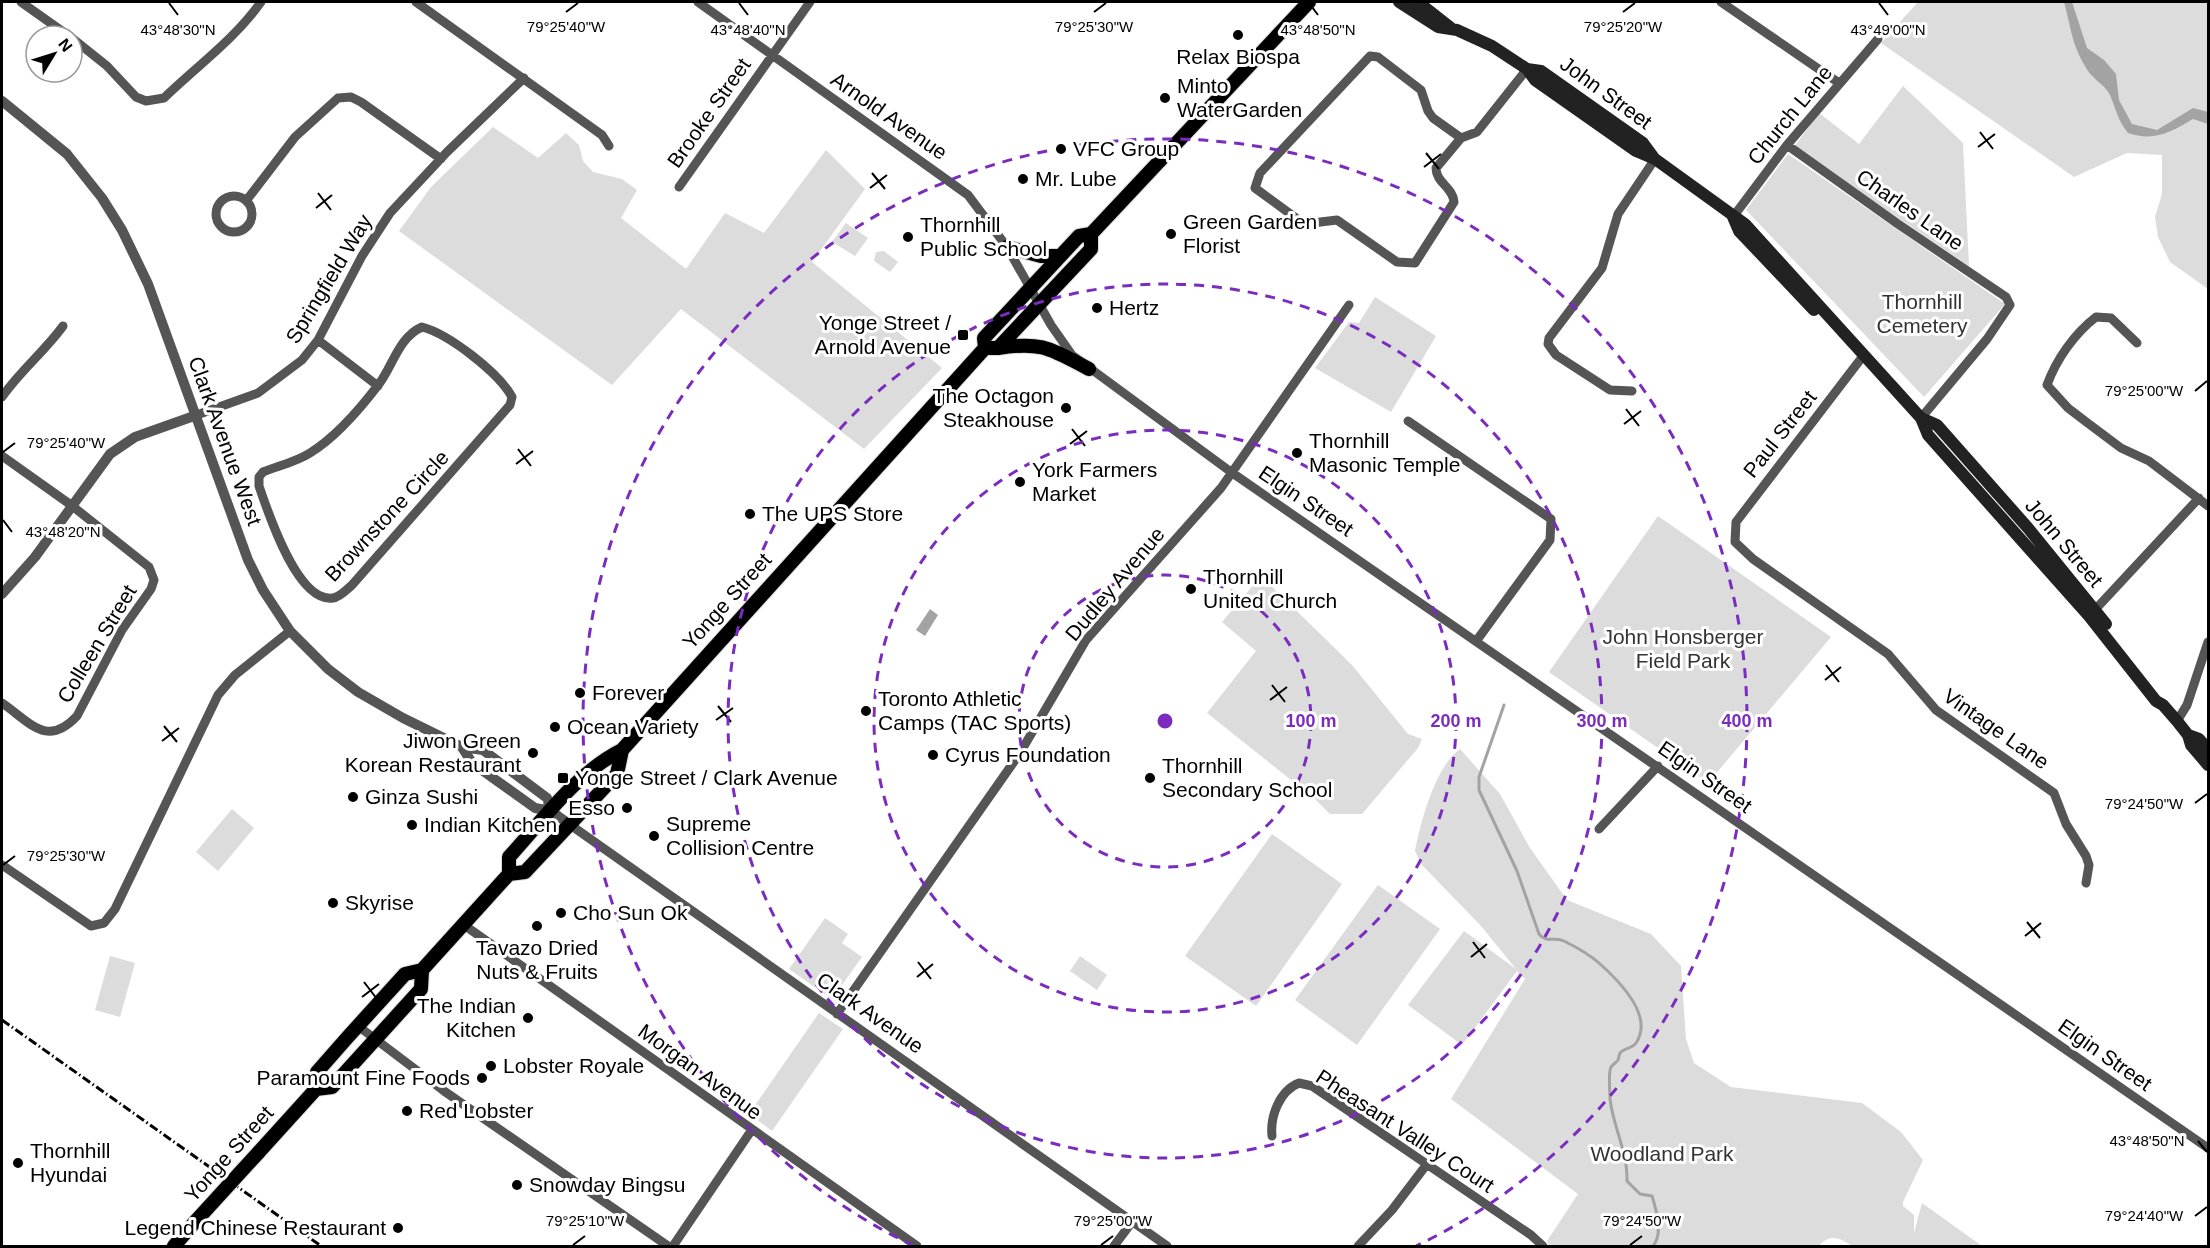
<svg xmlns="http://www.w3.org/2000/svg" width="2210" height="1248" viewBox="0 0 2210 1248" font-family="Arial,sans-serif">
	<rect width="100%" height="100%" fill="#fff"/>
	<path fill="#dcdcdc" d="M1918,2H2208V289L2170,262L2158,237L2155,217L2162,194V155L2127,153L2074,177L1881,43Z
		M1903,86L1963,143L1969,266L1794,147L1819,113L1859,144Z
		M493,127L538,158L566,133L579,145L583,161L593,172L622,179L637,190L621,218L686,269L725,213L764,233L826,150L865,189L812,262L942,368L864,449L681,309L612,385L399,231L431,187Z
		M1788,154L2005,304L1924,397L1746,210Z
		M846,223L868,238L855,256L832,242Z
		M884,251L898,262L890,272L874,261L876,252Z
		M1375,297L1436,336L1391,412L1315,368L1349,322L1359,323Z
		M1658,516L1831,637L1708,783L1549,672Z
		M1261,576L1352,665L1408,734L1422,739L1418,748L1362,814H1330L1315,799L1207,713L1256,651L1222,622Z
		M1460,749L1500,794L1530,848L1567,900L1651,934L1681,966L1686,1039L1694,1063L1731,1087L1862,1103L1901,1132L1923,1160L1903,1202V1206L1914,1215V1233L1922,1203L1982,1246H1852C1840,1238 1830,1233 1819,1246H1550L1547,1241L1578,1194L1451,1099L1525,979L1517,971L1462,1045L1408,1005L1464,931L1516,969L1481,926L1422,865L1415,851C1421,821 1435,767 1460,749Z
		M232,809L254,828L218,871L196,852Z
		M1272,834L1342,884L1256,1006L1185,956Z
		M1378,885L1440,929L1357,1045L1295,1000Z
		M825,918L848,934L842,943L862,957L832,999L789,969Z
		M110,956L135,963L120,1017L95,1010Z
		M1080,956L1107,975L1097,990L1070,971Z
		M819,1013L843,1029L772,1131L749,1114Z"/>
	<path fill="#a3a3a3" d="M2064,2H2072L2087,48L2104,60L2116,74L2119,100L2132,124L2157,130L2193,108L2208,112V124L2193,119C2171,132 2154,142 2128,133C2118,121 2116,109 2110,95C2106,86 2094,80 2088,71C2071,44 2072,31 2064,2Z
		M930,609L938,615L925,636L916,630Z"/>
	<g fill="none" stroke-linecap="round" stroke-linejoin="round">
		<path stroke="#a3a3a3" stroke-width="3" d="M1504,705L1479,777V790L1517,871L1539,934C1547,944 1554,936 1564,941C1574,946 1590,955 1599,963C1617,979 1655,1015 1636,1043C1632,1049 1626,1047 1621,1052C1619,1053 1619,1058 1618,1060C1616,1063 1613,1064 1611,1067C1608,1073 1610,1091 1610,1099C1613,1127 1628,1152 1627,1181L1640,1194L1652,1196C1657,1212 1663,1234 1653,1246"/>
		<defs>
			<path id="primary" d="M1007,247L1041,256H1060
				M985,348L984,338L1079,236L1091,234L1309,2
				M998,348C1042,341 1051,349 1089,369
				M509,874L525,872L617,774L622,750
				M316,1089L332,1087L421,989L422,970
				M258,1153L316,1089L317,1072L346,1039L405,974L422,970L509,874V857C543,820 576,773 622,750L985,348H998L1091,249V234
				M174,1246L194,1223"/>
		</defs>
		<use href="#primary" stroke="#dbdbdb" stroke-width="16"/>
		<path stroke="#555" stroke-width="9" d="M21,2L69,36
			M416,2L602,135L609,146
			M698,2L968,195L1007,247L1051,325L1072,355L1231,472L2208,1148
			M1721,2L1839,83
			M72,38L107,66L136,97L146,101L164,98C197,66 235,39 261,2
			M1461,138L1433,118L1428,111L1421,90L1378,57L1370,56L1260,173L1255,188L1304,224L1337,220L1397,262L1415,263L1454,202C1453,187 1436,183 1436,168L1461,138L1477,132L1527,69
			M1787,145L1898,224L2006,297L2010,305L1987,339L1921,418
			M679,187L810,2
			M216 214a18 18 0 1 1 36 0a18 18 0 1 1-36 0Z
			M246,201L295,137L338,98L351,97L361,102L441,159
			M1733,217L1787,145L1878,39
			M422,327C449,334 499,373 512,397L510,405L352,585C346,590 340,597 333,598C297,603 268,512 259,486V477L263,472C278,466 296,462 310,453C336,437 360,409 379,384C393,365 399,337 422,327Z
			M318,340L378,386
			M2137,343L2111,318L2096,317C2074,334 2056,360 2047,385L2068,408L2085,421L2121,448L2149,461L2208,506
			M1863,356L1736,522L1735,542L1753,559L1888,654L1936,710L2054,793L2066,824L2086,856L2089,865L2086,883
			M1632,391L1610,390L1556,355L1548,344L1549,338L1602,268L1618,214L1655,159
			M2,397C20,371 44,352 63,326
			M194,416L258,393L302,360L318,340L362,256L390,213L447,152L524,78
			M1408,421L1551,519L1550,540L1477,640
			M2,456L71,505L149,567L154,580L151,589L122,630L77,716C47,748 31,723 2,703
			M2092,613L2199,498
			M2177,721L2187,705L2208,642
			M569,824L1167,1246
			M1599,829L1658,766
			M2,865L91,926L104,923L115,909L218,695L235,675L290,631
			M464,925L917,1246
			M837,1014L1020,753L1086,640L1221,488L1349,305
			M358,1026L444,1091L668,1246
			M1272,1136C1270,1117 1279,1091 1299,1083L1312,1086L1531,1235L1543,1246
			M673,1246L751,1131
			M1114,1246L1132,1222
			M1358,1246L1392,1210L1427,1164"/>
		<path stroke="#555" stroke-width="10" d="M2,101L67,154L102,198L122,230L148,284L248,560L263,590L290,631L328,669L358,692L403,718L462,747L483,750L547,798L551,811
			M2,594L35,557L110,454L135,437L194,416
			M462,747L472,763L535,808L551,811L569,824"/>
		<path stroke="#222" stroke-width="12" d="M1399,2L1438,27L1457,30L1492,46L1527,69L1535,80L1636,151L1655,159L1745,224L1921,418L1928,435L2089,616L2156,701L2163,705L2177,721L2188,735L2191,745L2208,765
			M1418,2L1451,28
			M1527,69L1541,71L1643,143L1654,158
			M1733,217L1739,231L1814,310
			M1921,418L1937,425L2028,528L2106,624
			M2188,735L2199,739L2208,749"/>
		<use href="#primary" stroke="#000" stroke-width="14"/>
		<path stroke="#000" stroke-width="3" stroke-dasharray="9 3 1.5 3" stroke-linecap="butt" d="M2,1020L321,1246"/>
		<defs>
			<path id="primary-bridge" d="M194,1223L258,1153"/>
		</defs>
		<use href="#primary-bridge" stroke="#dbdbdb" stroke-width="16" stroke-linecap="butt"/>
		<use href="#primary-bridge" stroke="#000" stroke-width="14"/>
	</g>
	<path fill="none" stroke="#000" stroke-width="2" d="M169,3L178,15M739,3L748,15M1309,3L1318,15M1879,3L1888,15M566,12L578,3M1094,12L1106,3M1623,12L1635,3M1980,132L1993,149M1978,147L1995,134M1426,153L1439,169M1424,167L1441,154M872,173L885,189M870,188L887,175M318,193L331,210M316,208L332,195M2195,391L2207,381M1626,409L1639,426M1624,424L1641,411M1072,429L1085,446M1070,444L1087,431M518,449L531,466M3,452L15,443M516,464L533,451M3,520L12,532M1826,665L1839,682M1825,680L1841,667M1272,685L1285,702M1270,700L1287,687M718,706L731,722M716,720L733,708M164,726L177,742M162,741L179,728M2195,803L2207,794M3,865L15,856M2027,922L2040,938M2025,936L2041,923M1473,942L1485,958M1471,957L1487,944M918,962L931,979M917,977L933,964M364,982L377,999M362,997L379,984M2198,1141L2207,1152M2195,1216L2207,1207M573,1245L585,1236M1101,1245L1113,1236M1630,1245L1642,1236"/>
	<g fill="none" stroke="#7b2cbf" stroke-width="3" stroke-dasharray="10 8">
		<circle cx="1165" cy="721" r="146"/>
		<circle cx="1165" cy="721" r="291"/>
		<circle cx="1165" cy="721" r="437"/>
		<path d="M914 1246A582 582 0 1 1 1416 1246"/>
	</g>
	<g fill="#000" stroke="#fff" stroke-width="2">
		<circle cx="1238" cy="35" r="6"/>
		<circle cx="1165" cy="98" r="6"/>
		<circle cx="1061" cy="149" r="6"/>
		<circle cx="1023" cy="179" r="6"/>
		<circle cx="1171" cy="234" r="6"/>
		<circle cx="908" cy="237" r="6"/>
		<circle cx="1097" cy="308" r="6"/>
		<rect x="957" y="329" width="12" height="12" rx="3"/>
		<circle cx="1066" cy="408" r="6"/>
		<circle cx="1297" cy="453" r="6"/>
		<circle cx="1020" cy="482" r="6"/>
		<circle cx="750" cy="514" r="6"/>
		<circle cx="1191" cy="589" r="6"/>
		<circle cx="580" cy="693" r="6"/>
		<circle cx="866" cy="711" r="6"/>
		<circle cx="555" cy="727" r="6"/>
		<circle cx="533" cy="753" r="6"/>
		<circle cx="933" cy="755" r="6"/>
		<rect x="557" y="772" width="12" height="12" rx="3"/>
		<circle cx="1150" cy="778" r="6"/>
		<circle cx="353" cy="797" r="6"/>
		<circle cx="627" cy="808" r="6"/>
		<circle cx="412" cy="825" r="6"/>
		<circle cx="654" cy="836" r="6"/>
		<circle cx="333" cy="903" r="6"/>
		<circle cx="561" cy="913" r="6"/>
		<circle cx="537" cy="926" r="6"/>
		<circle cx="528" cy="1018" r="6"/>
		<circle cx="491" cy="1066" r="6"/>
		<circle cx="482" cy="1078" r="6"/>
		<circle cx="407" cy="1111" r="6"/>
		<circle cx="18" cy="1163" r="6"/>
		<circle cx="517" cy="1185" r="6"/>
		<circle cx="398" cy="1228" r="6"/>
	</g>
	<g text-anchor="middle" stroke-width="6" stroke-linejoin="round" paint-order="stroke">
		<g font-size="21" fill="#000" stroke="#fff" text-anchor="start">
			<text x="1238" y="64" text-anchor="middle">Relax Biospa</text>
			<text x="1177" y="93">Minto<tspan x="1177" dy="24">WaterGarden</tspan></text>
			<text x="1073" y="156">VFC Group</text>
			<text x="1035" y="186">Mr. Lube</text>
			<text x="1183" y="229">Green Garden<tspan x="1183" dy="24">Florist</tspan></text>
			<text x="920" y="232">Thornhill<tspan x="920" dy="24">Public School</tspan></text>
			<text x="1109" y="315">Hertz</text>
			<text x="951" y="330" text-anchor="end">Yonge Street /<tspan x="951" dy="24">Arnold Avenue</tspan></text>
			<text x="1054" y="403" text-anchor="end">The Octagon<tspan x="1054" dy="24">Steakhouse</tspan></text>
			<text x="1309" y="448">Thornhill<tspan x="1309" dy="24">Masonic Temple</tspan></text>
			<text x="1032" y="477">York Farmers<tspan x="1032" dy="24">Market</tspan></text>
			<text x="762" y="521">The UPS Store</text>
			<text x="1203" y="584">Thornhill<tspan x="1203" dy="24">United Church</tspan></text>
			<text x="592" y="700">Forever</text>
			<text x="878" y="706">Toronto Athletic<tspan x="878" dy="24">Camps (TAC Sports)</tspan></text>
			<text x="567" y="734">Ocean Variety</text>
			<text x="521" y="748" text-anchor="end">Jiwon Green<tspan x="521" dy="24">Korean Restaurant</tspan></text>
			<text x="945" y="762">Cyrus Foundation</text>
			<text x="1162" y="773">Thornhill<tspan x="1162" dy="24">Secondary School</tspan></text>
			<text x="575" y="785">Yonge Street / Clark Avenue</text>
			<text x="365" y="804">Ginza Sushi</text>
			<text x="615" y="815" text-anchor="end">Esso</text>
			<text x="666" y="831">Supreme<tspan x="666" dy="24">Collision Centre</tspan></text>
			<text x="424" y="832">Indian Kitchen</text>
			<text x="345" y="910">Skyrise</text>
			<text x="573" y="920">Cho Sun Ok</text>
			<text x="537" y="955" text-anchor="middle">Tavazo Dried<tspan x="537" dy="24">Nuts &amp; Fruits</tspan></text>
			<text x="516" y="1013" text-anchor="end">The Indian<tspan x="516" dy="24">Kitchen</tspan></text>
			<text x="503" y="1073">Lobster Royale</text>
			<text x="470" y="1085" text-anchor="end">Paramount Fine Foods</text>
			<text x="419" y="1118">Red Lobster</text>
			<text x="30" y="1158">Thornhill<tspan x="30" dy="24">Hyundai</tspan></text>
			<text x="529" y="1192">Snowday Bingsu</text>
			<text x="386" y="1235" text-anchor="end">Legend Chinese Restaurant</text>
		</g>
		<g font-size="21" fill="#000" stroke="#fff">
			<text transform="translate(1606 93) rotate(36)" y="7">John Street</text>
			<text transform="translate(709 113) rotate(-55)" y="7">Brooke Street</text>
			<text transform="translate(1790 115) rotate(-51)" y="7">Church Lane</text>
			<text transform="translate(889 116) rotate(35)" y="7">Arnold Avenue</text>
			<text transform="translate(1910 210) rotate(35)" y="7">Charles Lane</text>
			<text transform="translate(329 279) rotate(-59)" y="7">Springfield Way</text>
			<text transform="translate(1780 434) rotate(-52)" y="7">Paul Street</text>
			<text transform="translate(225 441) rotate(70)" y="7">Clark Avenue West</text>
			<text transform="translate(1306 501) rotate(34)" y="7">Elgin Street</text>
			<text transform="translate(387 516) rotate(-47)" y="7">Brownstone Circle</text>
			<text transform="translate(2064 543) rotate(50)" y="7">John Street</text>
			<text transform="translate(1115 584) rotate(-50)" y="7">Dudley Avenue</text>
			<text transform="translate(727 601) rotate(-48)" y="7">Yonge Street</text>
			<text transform="translate(97 644) rotate(-59)" y="7">Colleen Street</text>
			<text transform="translate(1996 729) rotate(35)" y="7">Vintage Lane</text>
			<text transform="translate(1705 777) rotate(35)" y="7">Elgin Street</text>
			<text transform="translate(870 1013) rotate(35)" y="7">Clark Avenue</text>
			<text transform="translate(2105 1055) rotate(35)" y="7">Elgin Street</text>
			<text transform="translate(700 1072) rotate(36)" y="7">Morgan Avenue</text>
			<text transform="translate(1405 1131) rotate(33)" y="7">Pheasant Valley Court</text>
			<text transform="translate(229 1154) rotate(-48)" y="7">Yonge Street</text>
		</g>
		<g font-size="21" fill="#333" stroke="#fff">
			<text x="1922" y="309">Thornhill<tspan x="1922" dy="24">Cemetery</tspan></text>
			<text x="1683" y="644">John Honsberger<tspan x="1683" dy="24">Field Park</tspan></text>
			<text x="1662" y="1161">Woodland Park</text>
		</g>
	</g>
	<g font-size="15" text-anchor="middle" fill="#000" stroke="#fff" stroke-width="6" stroke-linejoin="round" paint-order="stroke">
		<text x="566" y="32">79°25'40"W</text>
		<text x="1094" y="32">79°25'30"W</text>
		<text x="1623" y="32">79°25'20"W</text>
		<text x="178" y="35">43°48'30"N</text>
		<text x="748" y="35">43°48'40"N</text>
		<text x="1318" y="35">43°48'50"N</text>
		<text x="1888" y="35">43°49'00"N</text>
		<text x="2144" y="396">79°25'00"W</text>
		<text x="66" y="448">79°25'40"W</text>
		<text x="63" y="537">43°48'20"N</text>
		<text x="2144" y="809">79°24'50"W</text>
		<text x="66" y="861">79°25'30"W</text>
		<text x="2147" y="1146">43°48'50"N</text>
		<text x="2144" y="1221">79°24'40"W</text>
		<text x="585" y="1226">79°25'10"W</text>
		<text x="1113" y="1226">79°25'00"W</text>
		<text x="1642" y="1226">79°24'50"W</text>
	</g>
	<circle cx="1165" cy="721" r="9" fill="#7b2cbf" stroke="#fff" stroke-width="3"/>
	<g font-size="18" text-anchor="middle" font-weight="bold" fill="#7b2cbf" stroke="#fff" stroke-width="6" stroke-linejoin="round" paint-order="stroke">
		<text x="1311" y="727">100 m</text>
		<text x="1456" y="727">200 m</text>
		<text x="1602" y="727">300 m</text>
		<text x="1747" y="727">400 m</text>
	</g>
	<rect width="2210" height="1248" fill="none" stroke="#000000" stroke-width="6"/>
	<g transform="translate(54 54) rotate(52)"><circle r="28" fill="#ffffff" stroke="#999999" stroke-width="1.5"/>
	<path d="M0-4.5L10 22L0 15L-10 22Z" fill="#000000"/>
	<text y="-9" font-size="16" font-weight="bold" text-anchor="middle" fill="#000000">N</text>
	</g>
</svg>
